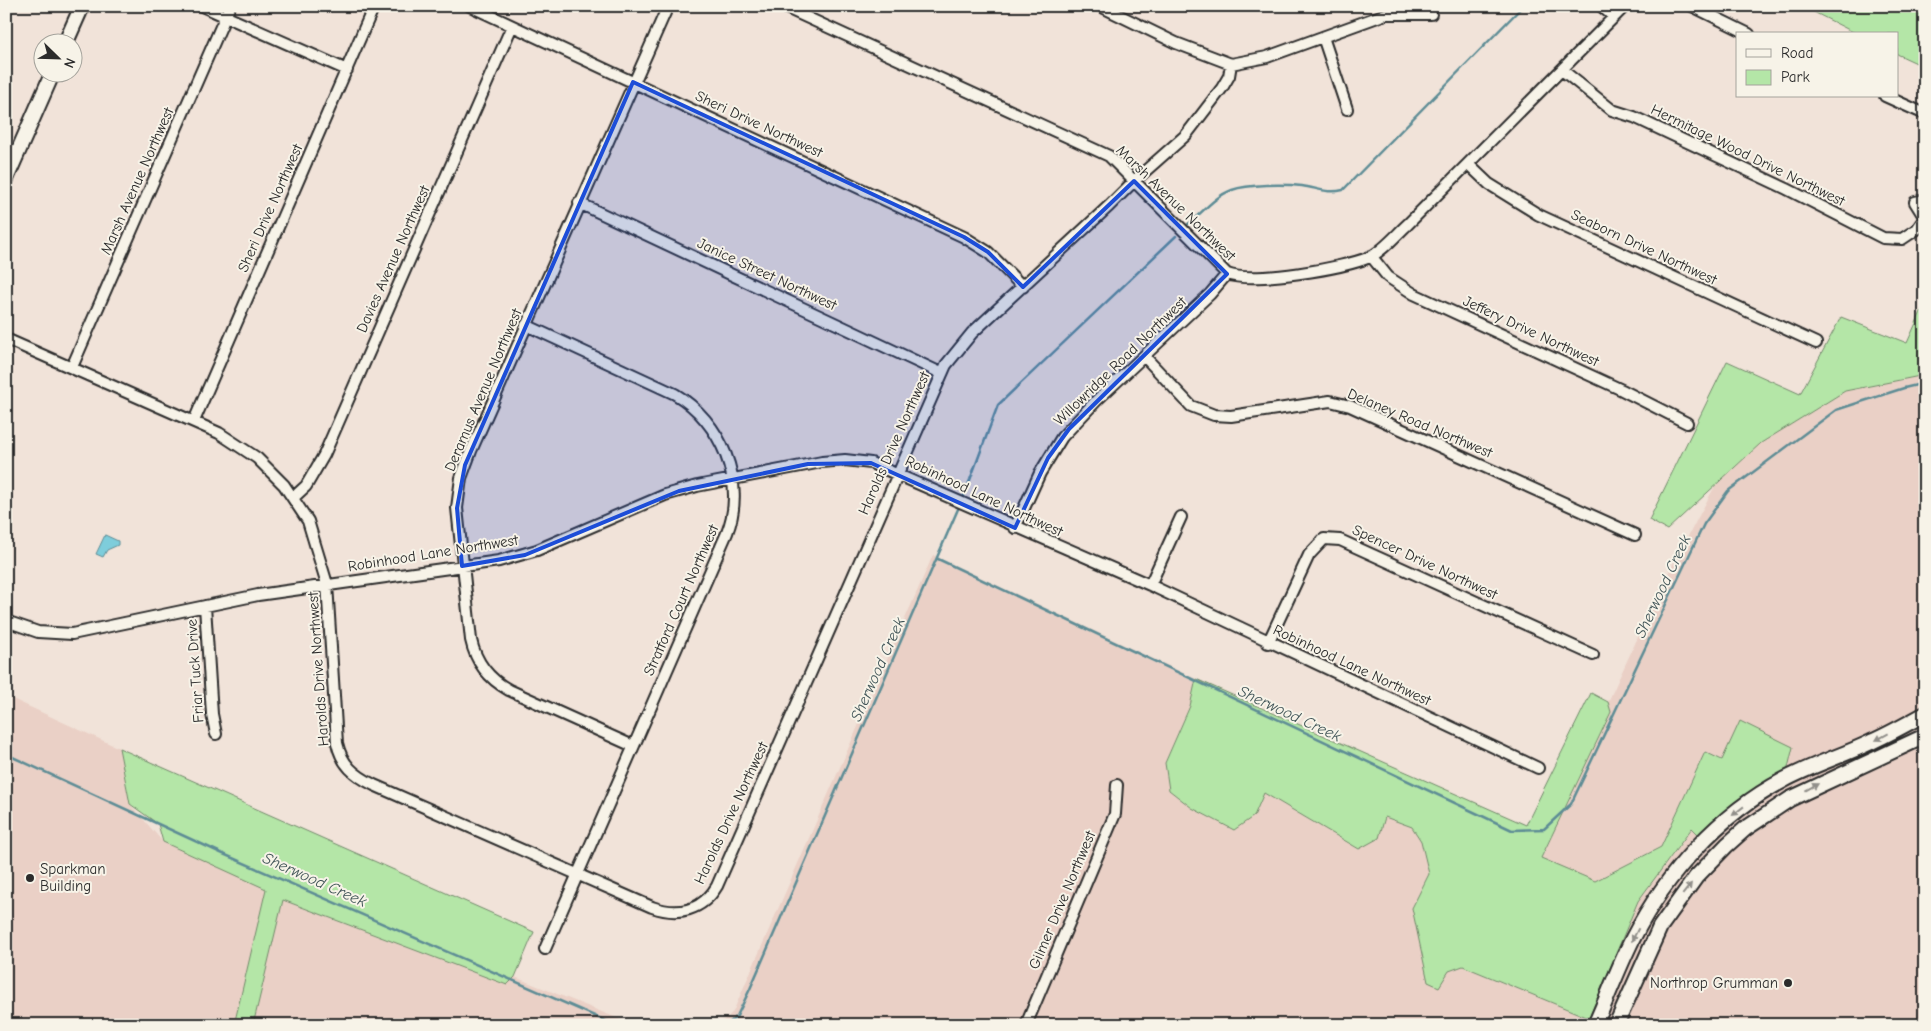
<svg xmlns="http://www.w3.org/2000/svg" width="1931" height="1031" viewBox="0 0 1931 1031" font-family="'Comic Neue',sans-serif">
	<rect width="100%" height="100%" fill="#f1e3d9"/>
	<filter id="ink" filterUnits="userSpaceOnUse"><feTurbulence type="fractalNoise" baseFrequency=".02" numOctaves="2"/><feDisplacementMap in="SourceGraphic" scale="10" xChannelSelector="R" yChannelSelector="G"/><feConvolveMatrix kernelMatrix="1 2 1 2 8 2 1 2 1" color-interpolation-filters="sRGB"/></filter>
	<g filter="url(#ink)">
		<path fill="#ead0c6" d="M1925,375V1025H692L721,1023L733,1012L933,555L1196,679L1190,706L1165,763L1169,790L1192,808L1234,830L1254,816L1264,793L1359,849L1385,817L1412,827L1421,841L1429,874L1412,908L1449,971L1463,966L1589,1018L1638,901L1693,828L1699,835L1726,810L1722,760L1705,752L1661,847L1595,881L1541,859L1611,712L1608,702L1664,581L1715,486L1761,443L1845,391Z
			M6,696L119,748L130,804L163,842L266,888L283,900L507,985L515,977L634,1025H6Z"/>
		<path fill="#b4e6a7" stroke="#708869" d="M1802,6H1919L1925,10V67L1897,54V34H1857Z
			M1925,303V375L1845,391L1761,443L1667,530L1649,520L1727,361L1800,394L1841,317L1907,343Z
			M1196,679L1526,825L1591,693L1608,702L1611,712L1541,858L1595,881L1661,847L1705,752L1722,760L1740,721L1793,747L1787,772L1726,810L1699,835L1692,828L1638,901L1589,1018L1463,966L1449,971L1439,987L1428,982L1412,908L1429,874L1421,841L1412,827L1385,817L1379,838L1359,849L1264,793L1254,816L1234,830L1192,808L1169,790L1165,763L1190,706Z
			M119,748L534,932L515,977L507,985L283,900L253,1025H234L266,889L163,842L158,824L130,804Z"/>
		<path fill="#7ecddb" stroke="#5d8c95" d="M105,535L118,541V545L107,550L103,557L96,554Z"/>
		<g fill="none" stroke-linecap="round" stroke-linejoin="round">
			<path stroke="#5d8c95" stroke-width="2.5" d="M1187,225C1201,214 1215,196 1232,190C1248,184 1285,184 1302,186C1317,188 1328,194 1343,190L1523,6
				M964,496L998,405L1176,236
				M938,559L1512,830L1544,829L1571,804L1704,524L1728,491L1836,410L1904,388L1925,383
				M6,754L221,853L615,1025
				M727,1025L737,1016L750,989L958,509"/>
			<defs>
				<path id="street" d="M202,6L347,70
					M470,6L964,237L988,252L1023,287
					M782,6L1109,156L1227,274C1253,284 1344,268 1370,257C1383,251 1397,234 1408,224L1625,6
					M1100,6L1176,43L1231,64L1267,57L1386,14H1431
					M1601,6L1614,17
					M1692,6L1749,34
					M1323,37L1347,109
					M1562,70L1612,110L1634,117L1787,189L1883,238L1902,239L1917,229L1924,219
					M1885,96L1925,114
					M1468,164L1489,184L1539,215L1816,343
					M1925,200L1915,202L1925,218
					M579,203L941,373
					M1371,256L1388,277L1414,294L1622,390L1687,423
					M526,325L675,394C721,421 747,482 727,533L545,949
					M6,339L219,433L257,458L284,485L308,521L327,584L337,743C342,765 354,775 374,785L652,907C678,916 702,911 717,886L946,365L972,333L1109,206L1134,181L1186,135L1222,88L1229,76L1231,64
					M1144,356L1191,406L1214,415L1231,416L1330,401L1350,406L1635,535
					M72,367L230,6
					M194,421L374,6
					M293,498L306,486L324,455L512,26
					M1015,528L1040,473L1062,437L1097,400L1210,294L1227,274
					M1150,585L1181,517
					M205,606L212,714L216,734
					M6,621L38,632L72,634L258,595L499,561L537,550L665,495L697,486L822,462L845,460L871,463L1150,585L1538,768
					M1268,643L1309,555L1324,539L1340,540L1593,655
					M633,746L509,690C489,679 476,663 471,640L457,508L461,478L471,451L668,6
					M1026,1025L1115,814L1117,785"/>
				<path id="secondary" d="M66,42L82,6
					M6,179L53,72
					M1595,1025C1608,996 1619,966 1633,938C1666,873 1720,814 1784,780C1812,765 1842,756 1871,742C1889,734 1907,724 1925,714
					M1616,1025L1660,927L1696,877L1727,845L1745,829L1790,799L1925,736"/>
			</defs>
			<use href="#street" stroke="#2b2b2b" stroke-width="14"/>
			<use href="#secondary" stroke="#2b2b2b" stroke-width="18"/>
			<use href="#street" stroke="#f7f3e8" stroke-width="10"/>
			<use href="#secondary" stroke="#f7f3e8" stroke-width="14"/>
		</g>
		<defs><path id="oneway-solid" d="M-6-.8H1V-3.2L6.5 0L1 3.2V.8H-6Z" transform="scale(1.25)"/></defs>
		<g fill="#918f8a">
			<use href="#oneway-solid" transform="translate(1882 737) rotate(152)"/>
			<use href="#oneway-solid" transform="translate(1812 787) rotate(-28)"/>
			<use href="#oneway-solid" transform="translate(1738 811) rotate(142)"/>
			<use href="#oneway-solid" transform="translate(1687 889) rotate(-52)"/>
			<use href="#oneway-solid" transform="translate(1635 935) rotate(117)"/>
		</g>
	</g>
	<path fill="#1d4ed8" fill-opacity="0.2" stroke="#1d4ed8" stroke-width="4" stroke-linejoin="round" d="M633,82L964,237L988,252L1023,287L1134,181L1227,274L1069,429L1048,458L1015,528L871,463L808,464L679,491L525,555L462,566L457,508L465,465Z"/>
	<g fill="#2b2b2b" stroke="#f7f3e8" stroke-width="2">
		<circle cx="30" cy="878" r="5"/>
		<circle cx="1788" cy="983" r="5"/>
	</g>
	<g text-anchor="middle" stroke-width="4" stroke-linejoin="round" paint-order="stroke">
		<g font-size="15" fill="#2b2b2b" stroke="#f7f3e8">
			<text transform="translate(759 124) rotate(25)" y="5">Sheri Drive Northwest</text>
			<text transform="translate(1748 155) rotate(26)" y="5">Hermitage Wood Drive Northwest</text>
			<text transform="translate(137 181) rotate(-66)" y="5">Marsh Avenue Northwest</text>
			<text transform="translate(1176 203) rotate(44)" y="5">Marsh Avenue Northwest</text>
			<text transform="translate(270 208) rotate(-66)" y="5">Sheri Drive Northwest</text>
			<text transform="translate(1644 247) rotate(25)" y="5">Seaborn Drive Northwest</text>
			<text transform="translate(393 259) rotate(-66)" y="5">Davies Avenue Northwest</text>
			<text transform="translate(767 274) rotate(25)" y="5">Janice Street Northwest</text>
			<text transform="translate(1531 331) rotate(25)" y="5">Jeffery Drive Northwest</text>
			<text transform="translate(1120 361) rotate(-44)" y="5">Willowridge Road Northwest</text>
			<text transform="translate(483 390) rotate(-67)" y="5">Deramus Avenue Northwest</text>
			<text transform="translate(1420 423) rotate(23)" y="5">Delaney Road Northwest</text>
			<text transform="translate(894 443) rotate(-66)" y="5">Harolds Drive Northwest</text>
			<text transform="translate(984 496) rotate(25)" y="5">Robinhood Lane Northwest</text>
			<text transform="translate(433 553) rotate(-9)" y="5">Robinhood Lane Northwest</text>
			<text transform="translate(1425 562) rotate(25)" y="5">Spencer Drive Northwest</text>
			<text transform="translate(681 600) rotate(-66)" y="5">Stratford Court Northwest</text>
			<text transform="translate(1352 665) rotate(25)" y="5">Robinhood Lane Northwest</text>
			<text transform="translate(318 669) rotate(-94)" y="5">Harolds Drive Northwest</text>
			<text transform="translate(195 671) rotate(-94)" y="5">Friar Tuck Drive</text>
			<text transform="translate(731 813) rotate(-65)" y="5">Harolds Drive Northwest</text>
			<text transform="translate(1062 900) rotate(-67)" y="5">Gilmer Drive Northwest</text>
		</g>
		<g font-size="15" fill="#2b2b2b" stroke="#f7f3e8" text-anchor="start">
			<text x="40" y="874">Sparkman<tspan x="40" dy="17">Building</tspan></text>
			<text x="1778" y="988" text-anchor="end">Northrop Grumman</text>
		</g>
		<g font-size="16" font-style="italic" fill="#405457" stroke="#f7f3e8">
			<text transform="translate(1662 586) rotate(-65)" y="6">Sherwood Creek</text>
			<text transform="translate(877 669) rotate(-66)" y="6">Sherwood Creek</text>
			<text transform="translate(1290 713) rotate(25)" y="6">Sherwood Creek</text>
			<text transform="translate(315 879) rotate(24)" y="6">Sherwood Creek</text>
		</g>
	</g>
	<rect width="1931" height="1031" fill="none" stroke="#f7f3e8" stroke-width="25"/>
	<rect x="12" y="12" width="1906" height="1006" fill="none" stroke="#2b2b2b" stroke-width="2" filter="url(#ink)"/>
	<rect x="1736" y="32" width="162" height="65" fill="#f7f3e8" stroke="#a5a39c"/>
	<rect x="1746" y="49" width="25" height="8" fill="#f7f3e8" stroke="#a5a39c"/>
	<text x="1781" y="58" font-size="15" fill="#2b2b2b">Road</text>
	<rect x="1746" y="70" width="25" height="15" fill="#b4e6a7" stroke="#a5a39c"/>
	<text x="1781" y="82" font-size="15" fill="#2b2b2b">Park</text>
	<g transform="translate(58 58) rotate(113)"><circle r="24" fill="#f7f3e8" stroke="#a5a39c"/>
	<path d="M0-4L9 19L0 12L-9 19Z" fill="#2b2b2b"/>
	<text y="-8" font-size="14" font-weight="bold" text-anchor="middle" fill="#2b2b2b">N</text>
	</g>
</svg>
